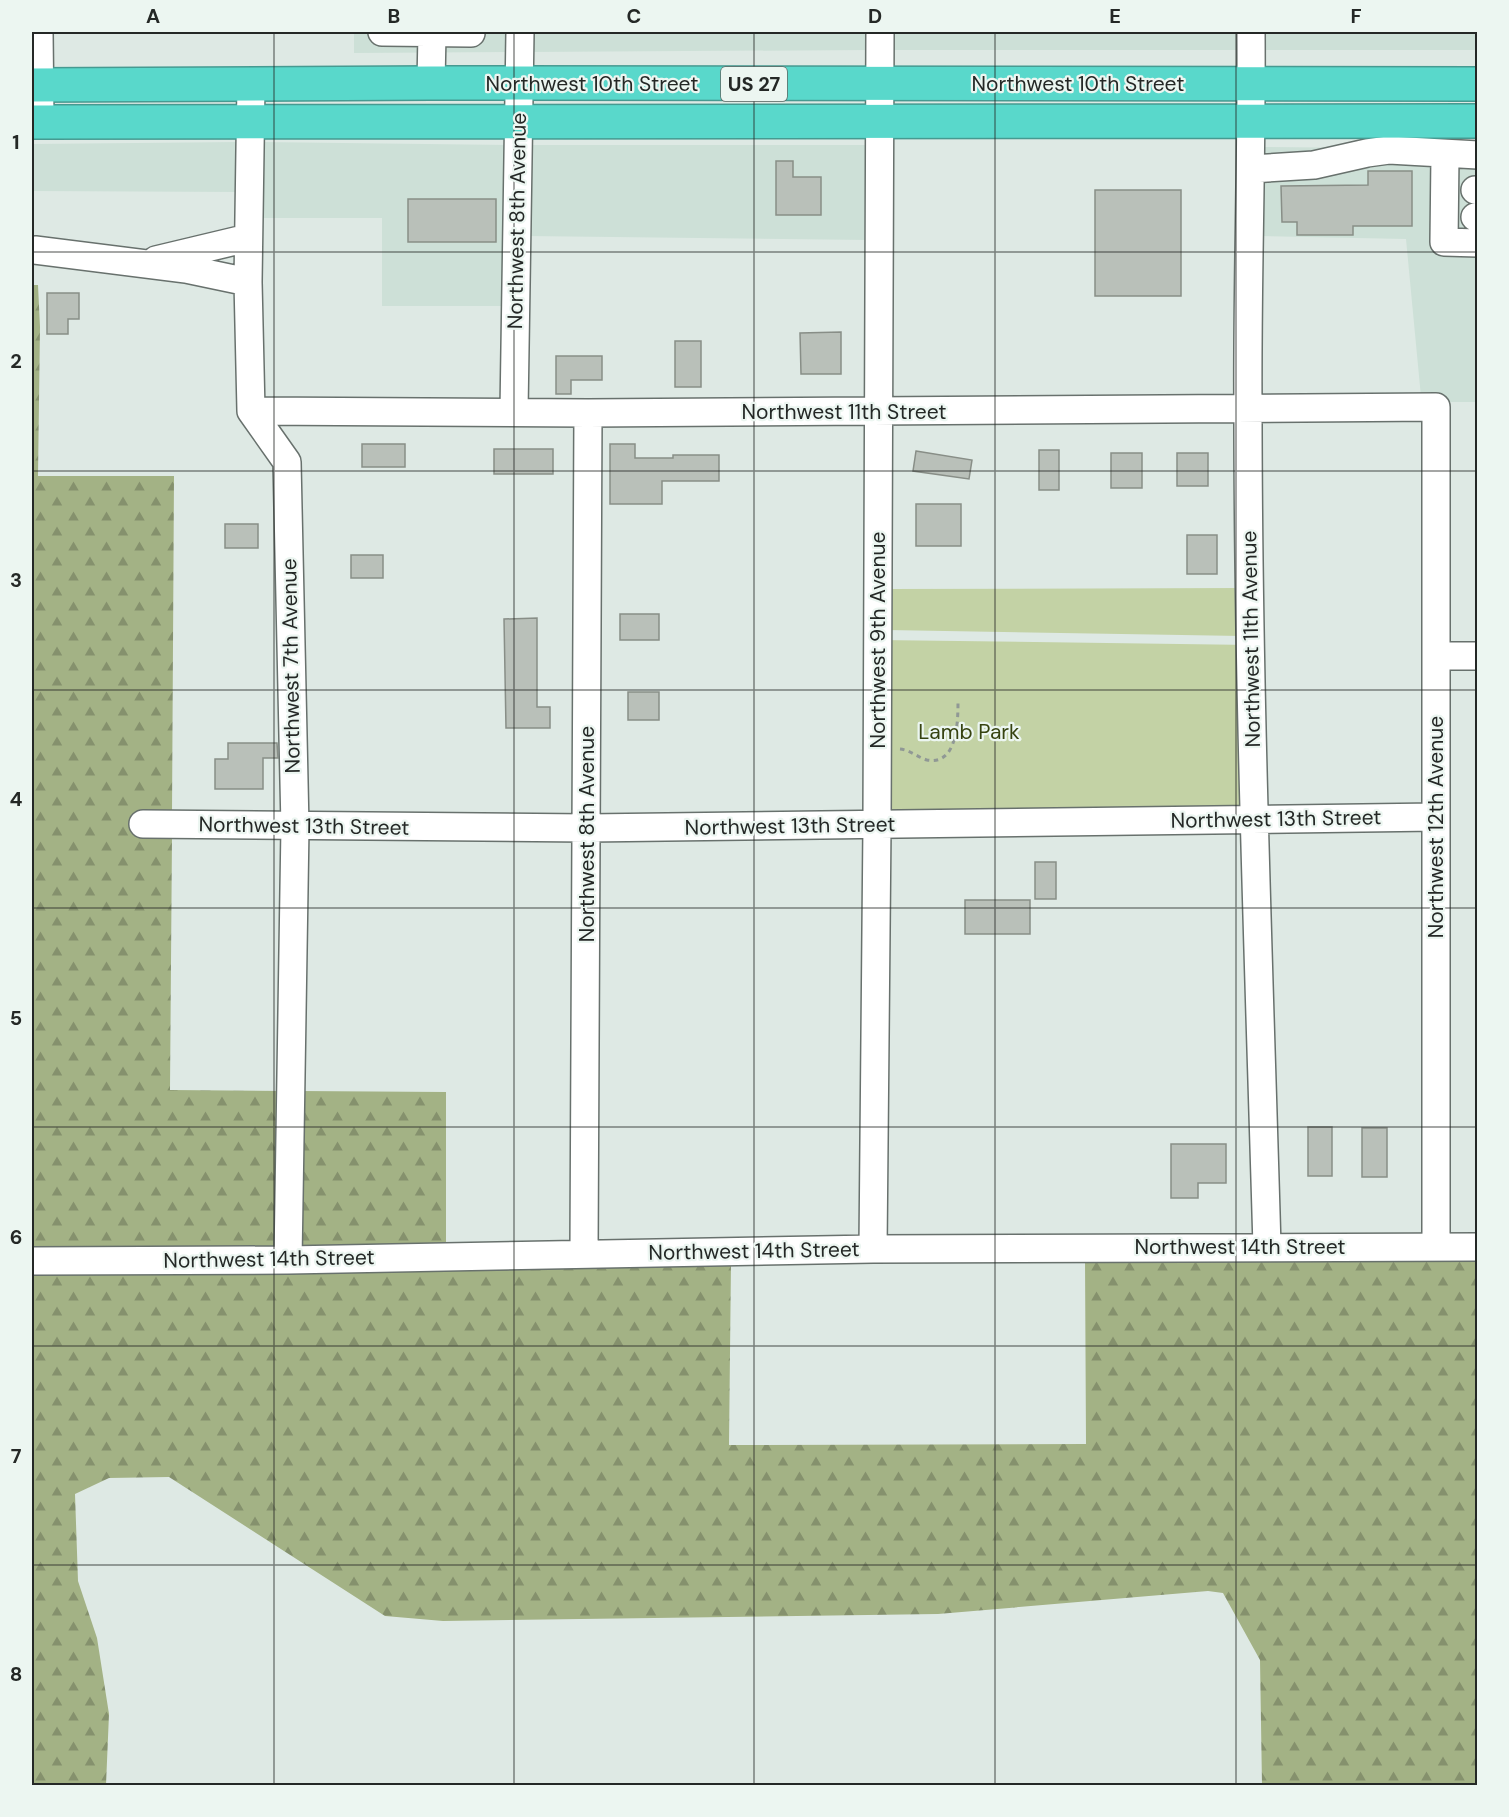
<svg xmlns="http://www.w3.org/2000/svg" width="1509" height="1817" viewBox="0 0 1509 1817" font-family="'DM Sans',sans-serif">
	<defs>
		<pattern id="forest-firs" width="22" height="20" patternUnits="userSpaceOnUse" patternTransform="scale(1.5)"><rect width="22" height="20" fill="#a3b285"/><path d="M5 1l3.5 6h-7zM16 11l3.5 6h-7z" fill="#85916d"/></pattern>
	</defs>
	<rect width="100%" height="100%" fill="#dee9e4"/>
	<path fill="#cde0d7" d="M354,32H510V52L354,53Z
		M530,32H870V50L529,52Z
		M889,32H1241L1242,50H889Z
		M1260,32H1477V50H1261Z
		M241,142L240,192L32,191V144Z
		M260,142L508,145L506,306H382V218H259Z
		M527,145H869V240L526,236Z
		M1261,147L1477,149V402H1445V397H1421L1406,239L1260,236Z"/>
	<path fill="url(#forest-firs)" d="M32,285H38L40,327L38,476H174L172,814L134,813L133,835L172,836L170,1090L281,1091L278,1249L32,1250Z
		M300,1091L446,1092V1246L298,1249Z
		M1477,1258V1785H1262L1260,1660L1223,1593L1208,1591L938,1614L443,1621L385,1616L169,1477L109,1478L75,1494L78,1581L97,1638L109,1714L106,1785H32V1272L731,1262L729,1445L1086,1444L1085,1259Z"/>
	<path fill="#c3d2a5" d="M1241,588L1242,636L887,630L888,589Z
		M878,640L1252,645L1254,818L877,825Z"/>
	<path fill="#b9c0b9" stroke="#888e87" stroke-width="1.5" d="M776,161H793V177H821V215H776Z
		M1368,171H1412V226H1353V235H1297V222H1282L1281,186L1368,185Z
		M1095,190H1181V296H1095Z
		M408,199H496V242H408Z
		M47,293H79V319H68V334H47Z
		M841,332V374H801L800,333Z
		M675,341H701V387H675Z
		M556,356H602V380H571V394H556Z
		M362,444H405V467H362Z
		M610,444H635V458H673V455H719V481H662V504H610Z
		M494,449H553V474H494Z
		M1039,450H1059V490H1039Z
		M916,451L972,460L969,479L913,471Z
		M1111,453H1142V488H1111Z
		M1177,453H1208V486H1177Z
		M916,504H961V546H916Z
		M225,524H258V548H225Z
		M1187,535H1217V574H1187Z
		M351,555H383V578H351Z
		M620,614H659V640H620Z
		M537,618V707H550V728H506L504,619Z
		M628,692H659V720H628Z
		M228,743H277L278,758H263V789H215V759H228Z
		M1035,862H1056V899H1035Z
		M965,900H1030V934H965Z
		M1308,1127H1332V1176H1308Z
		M1362,1128H1387V1177H1362Z
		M1171,1144H1226V1183H1198V1198H1171Z"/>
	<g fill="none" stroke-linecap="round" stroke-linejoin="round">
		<defs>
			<path id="minor" d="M39,32L40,121
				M382,32L471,33V32
				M1251,32C1252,158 1247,284 1248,410C1248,689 1259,968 1267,1247
				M431,83L432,33
				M251,84L248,282L251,411L287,462L295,827L288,1260
				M1445,155L1444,242L1478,243
				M1251,169L1314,165L1367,153L1389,150L1478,155
				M1475,190H1478
				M1475,217H1478
				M35,250L186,269L248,282
				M156,260L248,238
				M251,411L588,413L1436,407V1247
				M514,411L520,32
				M1436,656H1478
				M143,824L588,828L1436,817
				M873,1249L877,825L880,32
				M584,1254L588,413
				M32,1261L288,1260L873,1249L1478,1247"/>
			<path id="highway" d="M32,85L431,83L1478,84
				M32,122L1478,121"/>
		</defs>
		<use href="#minor" stroke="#68716d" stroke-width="30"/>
		<use href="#highway" stroke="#469a91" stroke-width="36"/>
		<path stroke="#909895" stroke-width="3" stroke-dasharray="4.5 4.5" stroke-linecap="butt" d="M900,749C910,750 917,757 927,760C958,766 958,720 958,700"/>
		<use href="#minor" stroke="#fff" stroke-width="27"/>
		<use href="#highway" stroke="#59d8cb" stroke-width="33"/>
	</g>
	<path fill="none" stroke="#242826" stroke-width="1.5" stroke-opacity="0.55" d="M274,32V1786M514,32V1786M754,32V1786M995,32V1786M1236,32V1786M32,252H1478M32,471H1478M32,690H1478M32,908H1478M32,1127H1478M32,1346H1478M32,1565H1478"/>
	<g text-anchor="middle" stroke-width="4.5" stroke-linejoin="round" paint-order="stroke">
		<rect fill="#ecf6f1" stroke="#606663" stroke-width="1.5" x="721" y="67" width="66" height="34" rx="4.5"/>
		<g font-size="20" font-weight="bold" fill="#242826">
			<text x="754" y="91">US 27</text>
		</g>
		<g font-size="21" fill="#242826" stroke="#ecf6f1">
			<text x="592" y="91">Northwest 10th Street</text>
			<text x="1078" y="91">Northwest 10th Street</text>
			<text transform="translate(517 221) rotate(-89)" y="7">Northwest 8th Avenue</text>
			<text x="844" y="419">Northwest 11th Street</text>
			<text transform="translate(1251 639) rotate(-91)" y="7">Northwest 11th Avenue</text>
			<text transform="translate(878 640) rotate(-90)" y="7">Northwest 9th Avenue</text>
			<text transform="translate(291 666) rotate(-91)" y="7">Northwest 7th Avenue</text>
			<text transform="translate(1276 819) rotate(-1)" y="7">Northwest 13th Street</text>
			<text transform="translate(304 826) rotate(1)" y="7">Northwest 13th Street</text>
			<text transform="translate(790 826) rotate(-1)" y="7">Northwest 13th Street</text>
			<text transform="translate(1436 827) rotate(-90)" y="7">Northwest 12th Avenue</text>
			<text transform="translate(587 834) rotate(-90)" y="7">Northwest 8th Avenue</text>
			<text x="1240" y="1254">Northwest 14th Street</text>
			<text transform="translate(754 1251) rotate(-1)" y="7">Northwest 14th Street</text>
			<text transform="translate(269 1259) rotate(-1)" y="7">Northwest 14th Street</text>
		</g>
		<g font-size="21" fill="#364310" stroke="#ecf6f1">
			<text x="969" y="739">Lamb Park</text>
		</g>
	</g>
	<rect width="1509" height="1817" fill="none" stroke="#ecf6f1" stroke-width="66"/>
	<rect x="33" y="33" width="1443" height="1751" fill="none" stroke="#242826" stroke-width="2"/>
	<g font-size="20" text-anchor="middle" font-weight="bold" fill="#242826">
		<text x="153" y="23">A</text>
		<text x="394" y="23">B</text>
		<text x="634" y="23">C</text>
		<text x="875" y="23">D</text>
		<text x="1115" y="23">E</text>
		<text x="1356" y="23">F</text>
		<text x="16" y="149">1</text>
		<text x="16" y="368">2</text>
		<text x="16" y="587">3</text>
		<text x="16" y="806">4</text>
		<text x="16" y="1025">5</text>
		<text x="16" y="1244">6</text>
		<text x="16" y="1463">7</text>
		<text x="16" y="1681">8</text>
	</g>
</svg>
